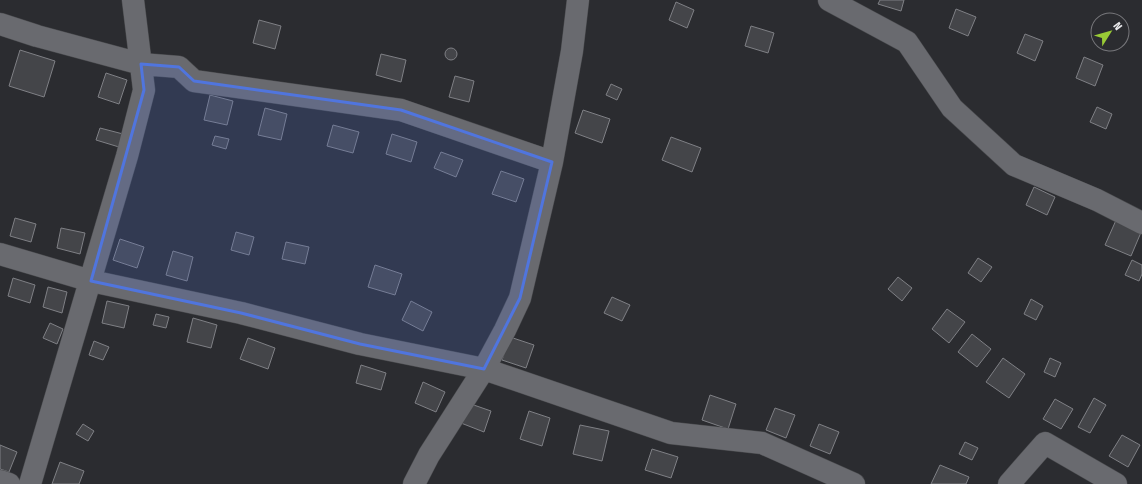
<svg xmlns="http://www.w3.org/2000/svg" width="1142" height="484" viewBox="0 0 1142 484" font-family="'Fira Sans Condensed',sans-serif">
	<rect width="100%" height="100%" fill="#2b2c30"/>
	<path fill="#444549" stroke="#7f8085" d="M880,0H904L901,11L878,4Z
		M676,2L694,10L687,28L669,20Z
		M956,9L976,17L968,36L949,28Z
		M259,20L281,26L275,49L253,43Z
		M751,26L774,33L768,53L745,46Z
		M1025,34L1043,41L1035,61L1017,53Z
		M1103,44H1113L1112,48Z
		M445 54a6 6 0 1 1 12 0a6 6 0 1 1-12 0Z
		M20,50L55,61L44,97L9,86Z
		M381,54L406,60L401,82L376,75Z
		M1084,57L1103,65L1095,86L1076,78Z
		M106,73L127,80L119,104L98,97Z
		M455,76L474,81L469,102L449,97Z
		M611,84L622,89L617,100L606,95Z
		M210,95L233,101L227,125L204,120Z
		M1097,107L1112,114L1106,129L1090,122Z
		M265,108L287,114L281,140L258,135Z
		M583,110L610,119L602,143L575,133Z
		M333,125L359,132L353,153L327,146Z
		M100,128L123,134L119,147L96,140Z
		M392,134L417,142L411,162L386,154Z
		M215,136L229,139L226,149L212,145Z
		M671,137L701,148L692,172L662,160Z
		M441,152L463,160L456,177L434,168Z
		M501,171L524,179L516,202L492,194Z
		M1034,187L1055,197L1047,215L1026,205Z
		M15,218L36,224L31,242L10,236Z
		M1117,218L1142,230L1131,256L1105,245Z
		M61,228L85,233L80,254L57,248Z
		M236,232L254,237L249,255L231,250Z
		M120,239L144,247L137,268L113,260Z
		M286,242L309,247L305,264L282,259Z
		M173,251L193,257L187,281L166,275Z
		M978,258L992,267L981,282L968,273Z
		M1132,260L1142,265V274L1139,281L1125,275Z
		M375,265L402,274L395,295L368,287Z
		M898,277L912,288L902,301L888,289Z
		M13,278L35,285L30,303L8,296Z
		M48,287L67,292L62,313L43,307Z
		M612,297L630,305L622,321L604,313Z
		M1031,299L1043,306L1036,320L1024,314Z
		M107,301L129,306L124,328L102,323Z
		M411,301L432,312L423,331L402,320Z
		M947,309L965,322L949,343L932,329Z
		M156,314L169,317L166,328L153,325Z
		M193,318L217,325L211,348L187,342Z
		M50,323L63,329L57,344L43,338Z
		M972,334L991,349L977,367L958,352Z
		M510,337L534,345L526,368L502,360Z
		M248,338L275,348L268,369L240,359Z
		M94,341L109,347L103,360L89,355Z
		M1003,358L1025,374L1009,398L986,382Z
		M1050,358L1061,363L1055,377L1044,372Z
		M361,365L386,373L381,390L356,383Z
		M423,382L445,392L436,412L415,403Z
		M710,395L736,404L728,429L702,420Z
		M1094,398L1106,405L1090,433L1078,427Z
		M1055,399L1073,409L1061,429L1043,419Z
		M468,403L491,411L484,432L461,423Z
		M775,408L795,415L786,438L766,430Z
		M529,411L550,418L542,446L520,439Z
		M83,424L94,431L88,441L76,434Z
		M819,424L839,432L830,454L810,446Z
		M580,425L609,431L602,461L573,454Z
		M1122,435L1140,445L1128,467L1109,456Z
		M965,442L978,448L972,460L959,454Z
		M0,445L17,452L9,472L0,469Z
		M652,449L678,457L671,478L645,470Z
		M60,462L84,471L79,484H52Z
		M940,465L969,477L966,484H931Z"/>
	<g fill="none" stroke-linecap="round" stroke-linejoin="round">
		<defs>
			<path id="minor" d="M829,0L907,42L952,108L1014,165L1097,200L1142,223
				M0,24L37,36L141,64L179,67L194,81L401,110L552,162
				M0,254L91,281L241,313L360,344L484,369L671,433L762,443L854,484
				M0,481L9,484
				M30,484L127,156L144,90L133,0
				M414,484L429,455L484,369L505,330L520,298L552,162L572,51L578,0
				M1009,484L1045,443L1116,484"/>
		</defs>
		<use href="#minor" stroke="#47484b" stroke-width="23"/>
		<use href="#minor" stroke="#696a6f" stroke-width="22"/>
	</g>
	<path fill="#5075de" fill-opacity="0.2" stroke="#5075de" stroke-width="3" stroke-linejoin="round" d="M141,64L179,67L194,81L401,110L552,162L520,298L484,369L360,344L241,313L91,281L144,90Z"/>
	<g transform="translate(1110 32) rotate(53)"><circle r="19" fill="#2b2c30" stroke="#78787c"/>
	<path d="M0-3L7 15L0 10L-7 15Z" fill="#99cb36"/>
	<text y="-6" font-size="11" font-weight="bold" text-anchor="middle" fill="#ebebee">N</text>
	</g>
</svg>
